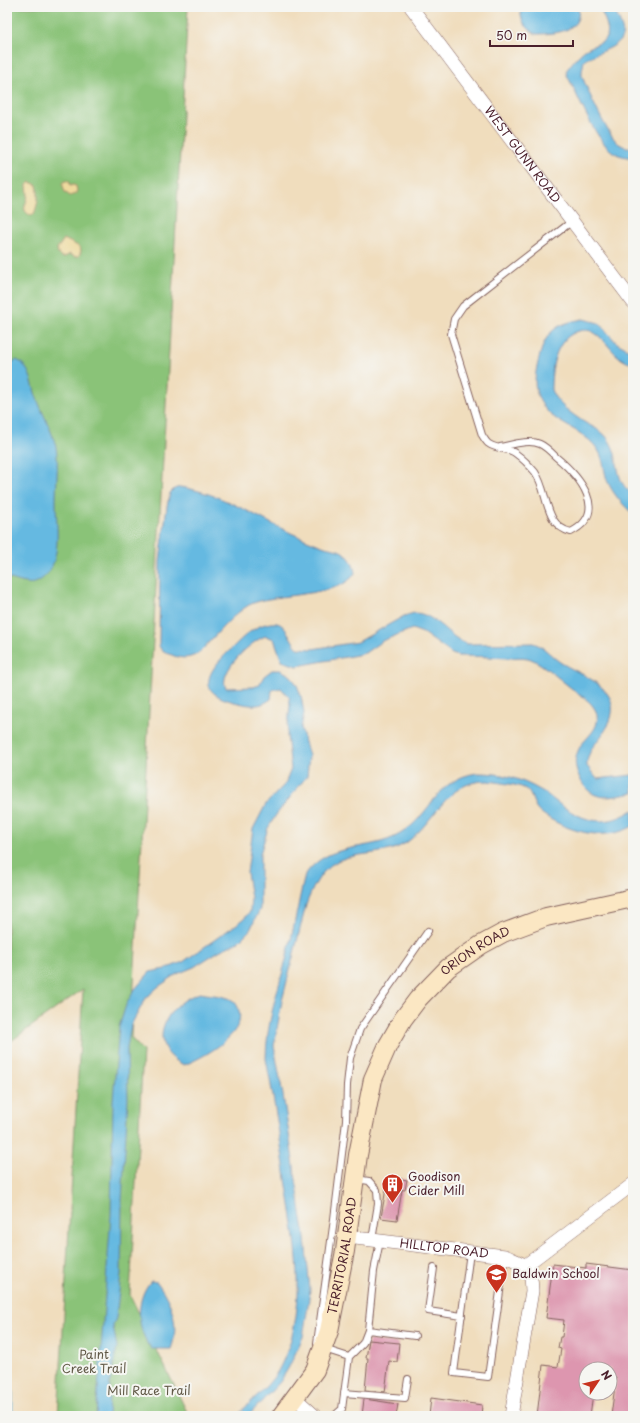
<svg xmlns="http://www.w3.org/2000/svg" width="640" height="1423" viewBox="0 0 640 1423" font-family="'Playpen Sans',sans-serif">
	<rect width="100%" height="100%" fill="#f6f6f2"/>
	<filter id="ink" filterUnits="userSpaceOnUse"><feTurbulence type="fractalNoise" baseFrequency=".025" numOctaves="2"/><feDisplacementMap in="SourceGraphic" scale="8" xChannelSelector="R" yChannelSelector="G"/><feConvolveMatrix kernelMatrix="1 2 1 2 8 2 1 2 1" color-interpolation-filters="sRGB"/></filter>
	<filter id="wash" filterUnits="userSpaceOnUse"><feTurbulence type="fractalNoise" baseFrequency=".012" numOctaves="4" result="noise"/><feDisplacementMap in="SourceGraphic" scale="16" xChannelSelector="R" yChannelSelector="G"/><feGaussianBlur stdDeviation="0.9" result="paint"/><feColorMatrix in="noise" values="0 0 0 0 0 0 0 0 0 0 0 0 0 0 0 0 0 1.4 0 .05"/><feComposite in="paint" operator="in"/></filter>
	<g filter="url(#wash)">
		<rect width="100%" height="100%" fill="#f0ddbd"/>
		<path fill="#8ac378" stroke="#6a7152" d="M7,7H188L131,1038L143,1051L130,1295L189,1416H58L83,989L7,1044Z"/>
		<path fill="#eeda9e" stroke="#9c7c64" d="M65,181H69L70,186L73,185L76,186L77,191L75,194L70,196L65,192L62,183Z
			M30,182L37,185C39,196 38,204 34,214L30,215C20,210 27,204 28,195C28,192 27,188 27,185Z
			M64,239L80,247L81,251L79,256L75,257L70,254L63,258L58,254L57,249Z"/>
		<path fill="#65b9e1" stroke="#586c86" d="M521,7H578C583,32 555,34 536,34C526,28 519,20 521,7Z
			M599,7H613C616,14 620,21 622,28C628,48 595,51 584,61L582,71V76C587,89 609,140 621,145C624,147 629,147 633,148V158C626,157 619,156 613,152C595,140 577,94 567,75L566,71C571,64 578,55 585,50C590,47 595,45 600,43C615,36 604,18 599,7Z
			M583,319L599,323L617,343L633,352V364C614,360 609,341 593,332C588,329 581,330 576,332C554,341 551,370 551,390C557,404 572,414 584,422C594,428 604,431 610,442C621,459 613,482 633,494V514C623,505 612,493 607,480C603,468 604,456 595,446C582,430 559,425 546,410C535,396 533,383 537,367C544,335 550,325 583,319Z
			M17,360C30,366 32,383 36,396C42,413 52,430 56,447C59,465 56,483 56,502C56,525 64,566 39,581C30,587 16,580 7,578V373L12,362Z
			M180,487C221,493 254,516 291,533C302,538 314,543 325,547C332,549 340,549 345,554C351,558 354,566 355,573C342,598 274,592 249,605C234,614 222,628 211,640C206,645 200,654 193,656C186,659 178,658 172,655C165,653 161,652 159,645L160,561L167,506L170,493L174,489Z
			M414,613C435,613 448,637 467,644L533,643C546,647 551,657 563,664C586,677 624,690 609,723C603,738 586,749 587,766L597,779L633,775V793C608,798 589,803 578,774C575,766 574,760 578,751C583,738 600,731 597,715C595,704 583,697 575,691C564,683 542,663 531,659C523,656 515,658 507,658C491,657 475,656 458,656L452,654L423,633L412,629L382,641L365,653L357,655L297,666L282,661L274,639L266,636C252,640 217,672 226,688L254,687L259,685L264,676L272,670H281L291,676L297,685L301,696L304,713L301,728L309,756L307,776L276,815L268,828L260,854V909L250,930L238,942L219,951L194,967L177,974L158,987L146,998L131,1025L127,1048L128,1099L122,1201L121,1274L116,1318L113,1326L117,1347L110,1382L108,1416H96L111,1215L113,1100L119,1027L126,1005L135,989L150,972L165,969L183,962L244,919L250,911L251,898L247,873L253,829L266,804L285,784L291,769L287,735L290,705L289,697L281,688L272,690L271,699C261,707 251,706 239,703C199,695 202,677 228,652C240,640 257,621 277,623C287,625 291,642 298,648L312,649L358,642L404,616Z
			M477,773C503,773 519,778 542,791C546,793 550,797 554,800C580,820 603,830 633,810V826C605,843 564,831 540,812C533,806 533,797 528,791C521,784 504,784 496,782C448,774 438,820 406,843C383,858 350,850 331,865C319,874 311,891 306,905L282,1001L274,1046L283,1095L305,1238L310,1290L308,1306L303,1337L289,1367L280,1382L248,1416H237C252,1399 273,1384 282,1363C310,1304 295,1240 286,1179C280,1139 274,1099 266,1059C266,1024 278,990 287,956C294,929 298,902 305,875C329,840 368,853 400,834C432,815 435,779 477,773Z
			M200,993C209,995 220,995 228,998C234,1000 238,1005 239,1011C246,1035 202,1058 184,1065C143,1046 166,1003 200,993Z
			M151,1281L157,1282C172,1303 180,1324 171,1349H152C136,1331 135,1299 151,1281Z"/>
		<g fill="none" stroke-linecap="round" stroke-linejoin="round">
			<path stroke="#65b9e1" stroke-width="3.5" d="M7,1380C15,1391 10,1403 12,1416"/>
		</g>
		<g id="blocks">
			<path fill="#dd96af" d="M397,1178L407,1180L405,1190L395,1189Z
				M386,1188L402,1190L397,1220L381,1218Z
				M553,1264L586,1268V1264L633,1270V1416H611L616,1378L610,1377V1369H586V1393H593L590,1416H537L543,1365L558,1367L561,1349L558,1348L560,1337H562L564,1320L546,1318Z
				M369,1340L399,1343L397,1362L389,1361L385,1392L365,1390L368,1358H366Z
				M431,1398L482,1405L481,1416H429Z
				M364,1399L398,1404L396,1416H362Z"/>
		</g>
	</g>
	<g filter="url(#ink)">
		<use href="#blocks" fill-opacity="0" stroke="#84625e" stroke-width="1"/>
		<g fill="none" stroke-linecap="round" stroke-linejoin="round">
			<defs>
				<path id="lane" d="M500,447C511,445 529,439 540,444C545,446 552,453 556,457C579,476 610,512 571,532C543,525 549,492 535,472C530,466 522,458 515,453C508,448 496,449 489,444C486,442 484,438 482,435L451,334L454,319L463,306L571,222
					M356,1179L369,1181L377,1190L378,1204L372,1240
					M470,1252L454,1373L488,1377L505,1256
					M434,1268L428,1311L462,1316
					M368,1330L415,1336
					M317,1343L334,1219L346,1121L347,1085L350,1058L360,1029L428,931
					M324,1349L349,1357
					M344,1393L405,1398L408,1379
					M334,1416L342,1409L349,1357L363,1343L368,1330L374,1271L380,1241"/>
				<g id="street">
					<path id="s1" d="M411,7L633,302"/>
					<path id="s2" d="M347,1237L505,1256C529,1267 531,1264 532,1291L511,1416"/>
					<path d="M526,1265L633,1184"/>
					<path d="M295,1398L315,1416"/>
				</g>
				<g id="secondary">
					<path id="s3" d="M281,1416L315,1370L329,1331L345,1251L358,1155L373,1079L388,1045L403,1019L418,999L448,968L481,945L503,933L546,917L633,898"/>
				</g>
			</defs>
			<use href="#lane" stroke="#84625e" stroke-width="8"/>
			<use href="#street" stroke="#84625e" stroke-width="14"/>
			<use href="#secondary" stroke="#84625e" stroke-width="20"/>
			<use href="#lane" stroke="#fff" stroke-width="6"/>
			<use href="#street" stroke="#fff" stroke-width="13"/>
			<use href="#secondary" stroke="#fbe7c3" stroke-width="18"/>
		</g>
	</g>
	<defs>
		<symbol id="building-pin" viewBox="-11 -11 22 30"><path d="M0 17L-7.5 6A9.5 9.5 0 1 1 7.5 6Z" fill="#c8321e" stroke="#f6f6f2"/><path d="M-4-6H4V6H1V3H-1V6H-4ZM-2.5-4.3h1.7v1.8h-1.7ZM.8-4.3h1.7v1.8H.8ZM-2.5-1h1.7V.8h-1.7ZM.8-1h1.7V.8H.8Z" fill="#fff"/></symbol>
		<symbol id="school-pin" viewBox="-11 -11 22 30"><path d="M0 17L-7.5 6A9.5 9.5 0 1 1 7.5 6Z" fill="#c8321e" stroke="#f6f6f2"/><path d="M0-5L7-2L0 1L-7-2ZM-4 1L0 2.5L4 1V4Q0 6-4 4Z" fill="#fff"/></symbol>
	</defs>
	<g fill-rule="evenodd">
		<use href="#building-pin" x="380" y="1172" width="25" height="34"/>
		<use href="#school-pin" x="484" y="1262" width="25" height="34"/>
	</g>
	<g text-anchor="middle" stroke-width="4" stroke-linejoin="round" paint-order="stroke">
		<g font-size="12" fill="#4a1f2b" stroke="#f6f6f2">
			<text dy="4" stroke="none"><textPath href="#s1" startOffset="185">WEST GUNN ROAD</textPath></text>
			<text dy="4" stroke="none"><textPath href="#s3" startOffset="522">ORION ROAD</textPath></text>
			<text dy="4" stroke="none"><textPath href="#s2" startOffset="98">HILLTOP ROAD</textPath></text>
			<text dy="4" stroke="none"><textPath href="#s3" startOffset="175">TERRITORIAL ROAD</textPath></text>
		</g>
		<g font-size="12" fill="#4a1f2b" stroke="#f6f6f2" text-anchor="start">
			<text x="408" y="1181">Goodison<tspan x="408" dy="14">Cider Mill</tspan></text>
			<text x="512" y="1278">Baldwin School</text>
		</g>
		<g font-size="12" fill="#605846" stroke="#f6f6f2">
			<text x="94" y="1359">Paint<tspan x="94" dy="14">Creek Trail</tspan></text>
			<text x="149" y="1395">Mill Race Trail</text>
		</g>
	</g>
	<rect width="640" height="1423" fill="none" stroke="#f6f6f2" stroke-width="24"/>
	<g transform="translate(598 1381) rotate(55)"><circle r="19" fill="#f6f6f2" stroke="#b1a0a2"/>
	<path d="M0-3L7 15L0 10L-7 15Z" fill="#c8321e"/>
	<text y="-6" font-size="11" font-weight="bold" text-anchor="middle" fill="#4a1f2b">N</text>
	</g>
	<path d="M490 40v6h83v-6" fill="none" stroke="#4a1f2b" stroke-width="2"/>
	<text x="496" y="40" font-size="12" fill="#4a1f2b" stroke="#f6f6f2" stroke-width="3" paint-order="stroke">50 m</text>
</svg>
